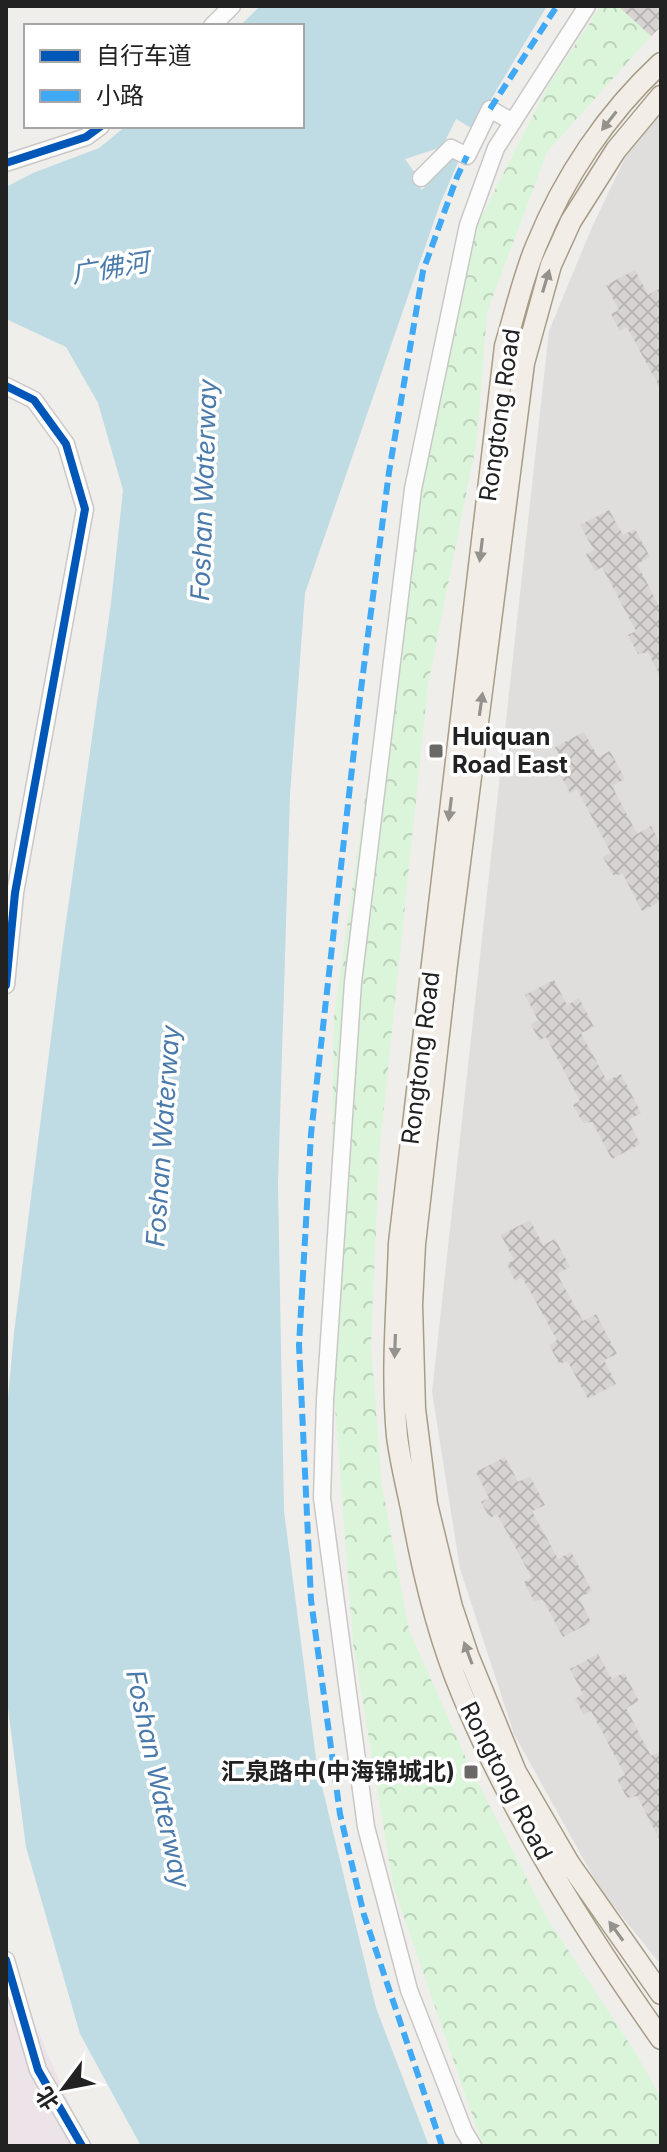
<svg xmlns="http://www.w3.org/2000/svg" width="667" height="2152" viewBox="0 0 667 2152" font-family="Inter,'Noto Sans SC',sans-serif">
	<defs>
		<pattern id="park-crowns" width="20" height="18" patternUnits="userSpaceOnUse" patternTransform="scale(2)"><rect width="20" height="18" fill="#daf5da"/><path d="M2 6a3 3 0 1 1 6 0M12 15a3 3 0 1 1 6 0" fill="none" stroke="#bbd2bb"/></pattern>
		<pattern id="building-cross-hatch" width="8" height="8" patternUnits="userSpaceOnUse" patternTransform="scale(2)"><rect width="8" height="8" fill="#d7d4d2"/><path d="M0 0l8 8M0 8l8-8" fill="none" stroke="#b8b6b4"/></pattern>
	</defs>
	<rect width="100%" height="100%" fill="#f0eeeb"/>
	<path fill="#dfdedc" d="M661,99V1965L600,1889L514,1734L460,1569L432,1392L549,331L592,227L648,110Z"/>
	<path fill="#ede4e9" d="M6,1958L88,2146H6Z"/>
	<path fill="url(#park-crowns)" d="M601,6H618L651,36L547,152L487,312L477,440L428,684L379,1156L371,1345L382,1486L409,1630L469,1765L547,1918L637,2055L661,2098V2146H483L393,1885L353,1642L329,1326L334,1018L420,408L468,243L548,86Z"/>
	<path fill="#bfdbe3" d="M260,6H547L467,139L471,128L456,119L442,147L405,159L415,173L411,178L422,190L453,158L459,160L440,204L305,593L290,794L278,1184L284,1511L317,1766L376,2008L429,2146H141L80,2034L26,1847L6,1693V1419L14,1333L62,950L111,603L123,490L98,403L66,347L6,319V187L33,173L99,148L126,126H302V26H240Z"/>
	<path fill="url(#building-cross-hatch)" d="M618,6H661V27L651,36Z
		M635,270L648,295L661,288V390L627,327L620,331L611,314L619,310L606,285Z
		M609,510L623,535L635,529L650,557L637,564L661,610V678L648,652L638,654L628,635L636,631L602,567L595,571L586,554L594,550L580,525Z
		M584,732L598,757L610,751L625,779L612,786L637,834L651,826L661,845V901L642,911L623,874L613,875L603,857L611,853L577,789L570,793L561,776L569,772L555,747Z
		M554,980L567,1005L579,998L594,1027L581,1033L607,1081L621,1074L641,1113L628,1120L640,1144L612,1159L592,1122L583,1123L573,1105L580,1101L546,1037L539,1040L531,1024L538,1020L525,995Z
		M530,1220L543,1245L555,1239L570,1267L557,1274L583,1321L596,1314L617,1354L604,1360L616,1384L588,1399L568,1362L559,1363L549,1345L557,1340L522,1277L515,1281L507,1264L514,1260L501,1235Z
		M505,1457L518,1482L530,1476L545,1505L532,1511L558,1559L571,1552L592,1591L579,1598L591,1622L563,1637L543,1600L534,1601L524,1582L532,1578L497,1514L490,1518L481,1502L489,1498L476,1472Z
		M598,1654L612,1679L624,1673L639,1701L626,1708L651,1756L661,1751V1842L637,1796L627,1798L617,1779L625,1775L591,1711L584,1715L575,1699L583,1694L570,1669Z"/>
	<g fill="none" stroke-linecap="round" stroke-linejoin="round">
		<defs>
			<path id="minor" d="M212,26L232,6
				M6,163L86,137L101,126
				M421,178L451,148L467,156L490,109L513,122
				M6,386L34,400L66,444L85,509L15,893L6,985
				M6,1960L38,2070L82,2146
				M473,2146L464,2131L409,1990L366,1827L322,1498L325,1400L353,982L413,489L468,225L496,148L587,6"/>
			<path id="major" d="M661,63C607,113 564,177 536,246C523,277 515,313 505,346L399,1243C397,1307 391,1372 397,1436C400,1460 406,1484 411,1508C422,1570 437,1635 462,1694C512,1816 585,1931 661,2039
				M661,96L616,150L571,221L551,265L524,363L447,964L415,1244L412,1305L415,1409L427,1504L452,1607L468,1655L516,1772L569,1863L661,1994"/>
		</defs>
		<use href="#minor" stroke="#c9c8c7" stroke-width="19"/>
		<use href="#major" stroke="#a79c86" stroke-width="23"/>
		<use href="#minor" stroke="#fdfcfc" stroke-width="16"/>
		<use href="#major" stroke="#f3ede7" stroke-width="20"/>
		<path stroke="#3fa9f5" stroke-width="6" stroke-dasharray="12 6" stroke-linecap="butt" d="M490,109L557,6
			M442,2146L364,1915L340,1814L311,1600L299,1345L311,1134L360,697L389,472L423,271L457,177L467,156"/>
		<defs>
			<path id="cycleway" d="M6,163L86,137L101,126
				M6,386L34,400L66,444L85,509L15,893L6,985
				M6,1960L38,2070L82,2146"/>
		</defs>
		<use href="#cycleway" stroke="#fff" stroke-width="13"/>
		<use href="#cycleway" stroke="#0057b8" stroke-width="8"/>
	</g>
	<defs><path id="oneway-solid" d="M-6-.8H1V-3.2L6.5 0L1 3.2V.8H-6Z" transform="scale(2)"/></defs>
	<g fill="#95928e">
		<use href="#oneway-solid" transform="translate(609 121) rotate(128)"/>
		<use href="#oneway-solid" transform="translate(546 281) rotate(-73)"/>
		<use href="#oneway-solid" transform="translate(481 550) rotate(97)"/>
		<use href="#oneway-solid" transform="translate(481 704) rotate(-82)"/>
		<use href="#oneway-solid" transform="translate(450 809) rotate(97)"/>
		<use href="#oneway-solid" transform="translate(395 1346) rotate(92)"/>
		<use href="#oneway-solid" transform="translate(468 1653) rotate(-110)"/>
		<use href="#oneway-solid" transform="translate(616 1931) rotate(-126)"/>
	</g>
	<g fill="#6a6968" stroke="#fff" stroke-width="3">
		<rect x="428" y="743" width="16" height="16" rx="4"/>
		<rect x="463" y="1764" width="16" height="16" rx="4"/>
	</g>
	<g text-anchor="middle" stroke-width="7" stroke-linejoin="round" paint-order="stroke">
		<g font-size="24" fill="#222" stroke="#fff">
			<text transform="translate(500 415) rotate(-82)" y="8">Rongtong Road</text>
			<text transform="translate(421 1058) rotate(-83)" y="8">Rongtong Road</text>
			<text transform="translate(506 1781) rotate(63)" y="8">Rongtong Road</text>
		</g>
		<g font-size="24" font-weight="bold" fill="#222" stroke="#fff" text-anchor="start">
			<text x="452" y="745">Huiquan<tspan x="452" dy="28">Road East</tspan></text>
			<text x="455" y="1780" text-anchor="end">汇泉路中(中海锦城北)</text>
		</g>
		<g font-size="26" font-style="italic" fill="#4a7aab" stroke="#fff">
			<text transform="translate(110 268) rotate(-9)" y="9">广佛河</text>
			<text transform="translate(204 490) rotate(-88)" y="9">Foshan Waterway</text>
			<text transform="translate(163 1136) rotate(-86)" y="9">Foshan Waterway</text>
			<text transform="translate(158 1779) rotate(78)" y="9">Foshan Waterway</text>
		</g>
	</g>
	<rect width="667" height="2152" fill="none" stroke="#222222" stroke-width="16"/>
	<rect x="24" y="24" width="280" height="104" fill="#ffffff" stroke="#a7a7a7" stroke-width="2"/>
	<rect x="40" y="50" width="40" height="12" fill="#0057b8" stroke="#a7a7a7" stroke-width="2"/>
	<text x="96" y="64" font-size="24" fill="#222222">自行车道</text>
	<rect x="40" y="90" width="40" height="12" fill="#3fa9f5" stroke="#a7a7a7" stroke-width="2"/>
	<text x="96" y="104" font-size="24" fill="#222222">小路</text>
	<g transform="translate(64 2088) rotate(238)" stroke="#ffffff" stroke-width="6" paint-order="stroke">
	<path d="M0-6L14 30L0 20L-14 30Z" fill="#222222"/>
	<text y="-12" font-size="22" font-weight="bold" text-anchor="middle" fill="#222222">北</text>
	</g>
</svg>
